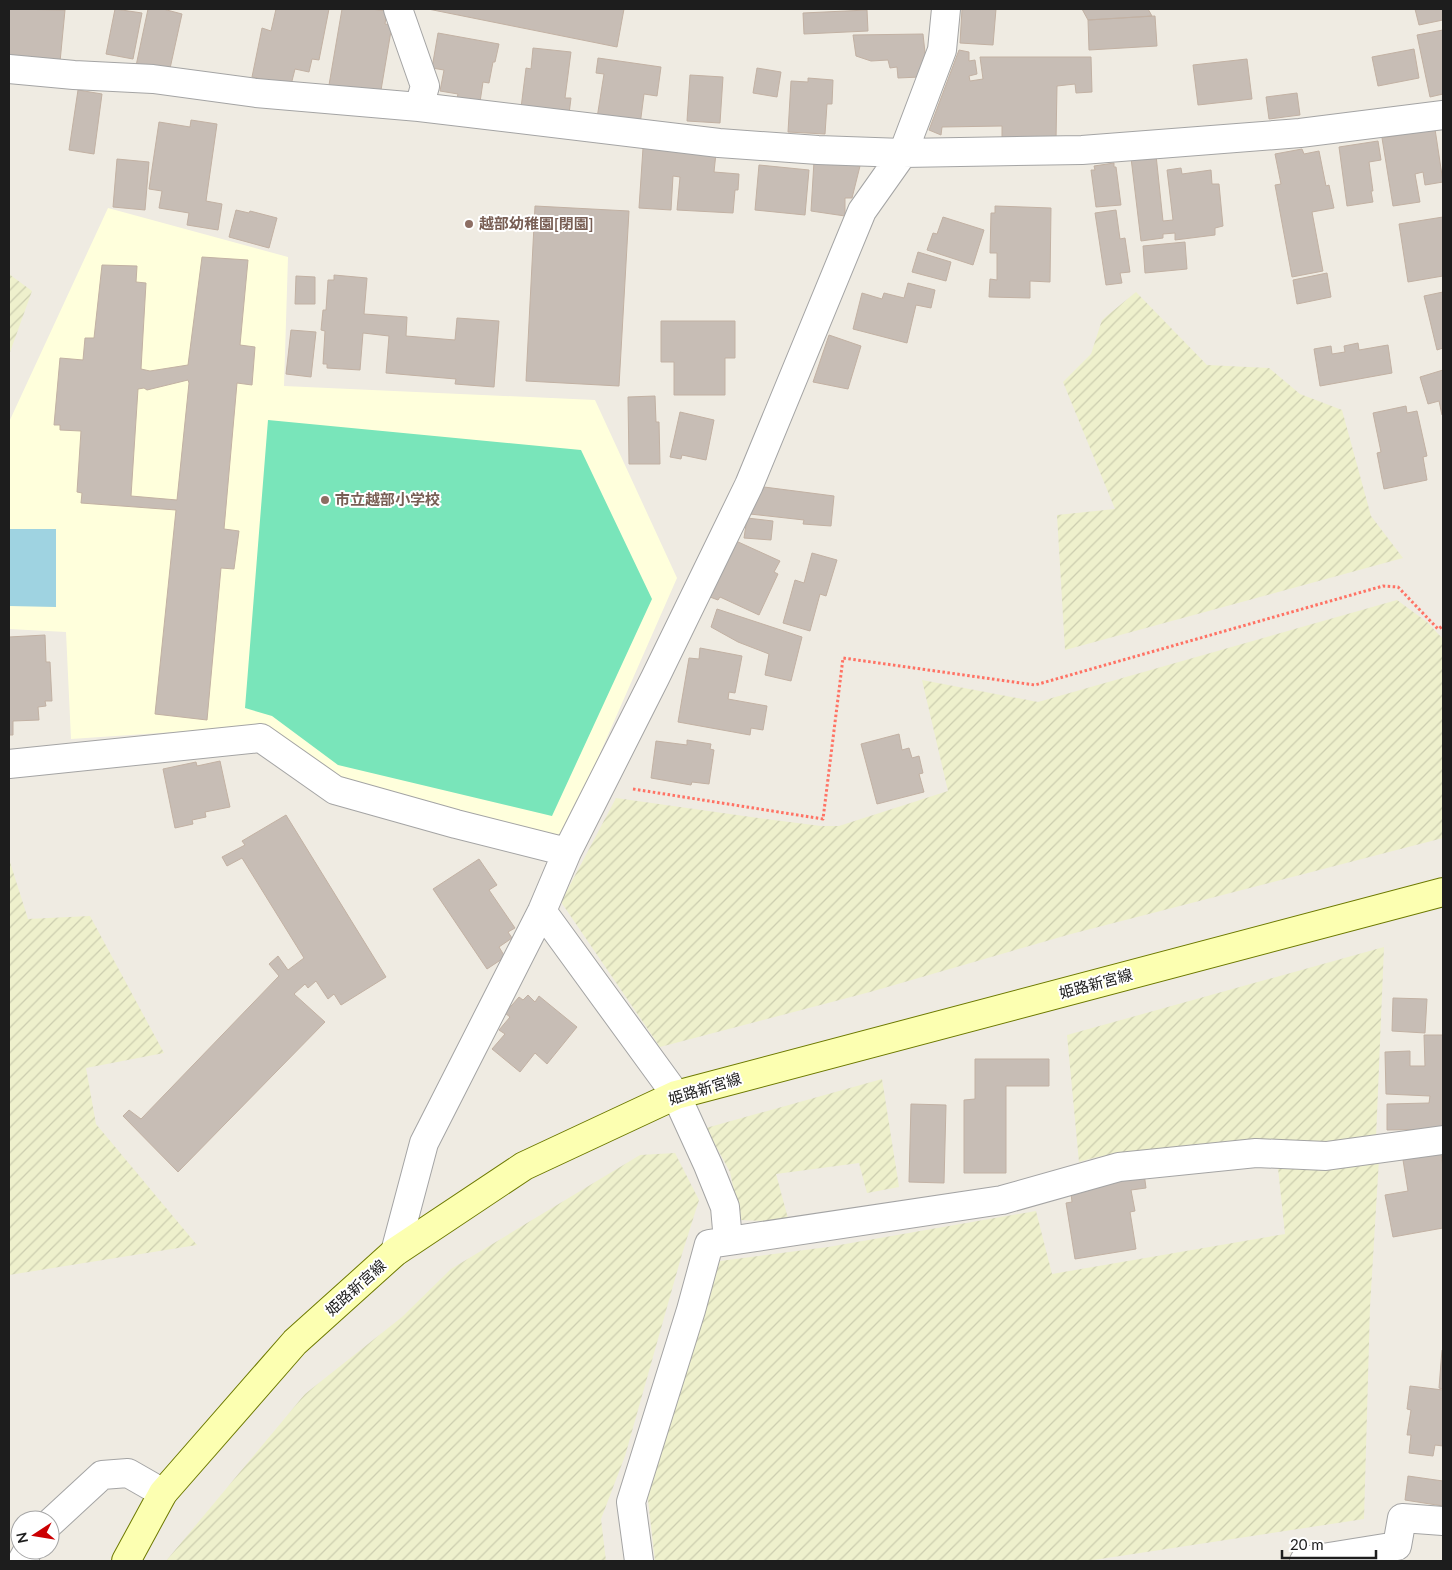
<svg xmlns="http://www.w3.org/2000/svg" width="1452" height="1570" viewBox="0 0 1452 1570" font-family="Lato,'Noto Sans JP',sans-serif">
	<defs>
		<pattern id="farmland-furrows" width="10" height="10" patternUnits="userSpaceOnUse" patternTransform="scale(1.25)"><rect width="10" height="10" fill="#eef0cc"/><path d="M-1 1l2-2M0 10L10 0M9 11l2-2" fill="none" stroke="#cccdaf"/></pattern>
	</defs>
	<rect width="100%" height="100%" fill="#efebe2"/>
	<path fill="#ffffdc" d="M108,208L288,257L284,386L595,400L677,578L565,833L545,837L341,785L263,726L71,739L66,632L9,629V422Z"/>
	<path fill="url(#farmland-furrows)" d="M9,274L32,291L9,355Z
		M1136,292L1207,365L1269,368L1300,394L1342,410L1371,516L1403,558L1065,650L1057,515L1115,509L1063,382L1091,354L1102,320Z
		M1397,600L1427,622L1443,639V838L1071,934L870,992L660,1047L561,902L616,798L751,817L821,826H839L948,791L922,680L1038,702Z
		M9,859L28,919L90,916L164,1053L86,1068L96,1124L197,1245L9,1275Z
		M1384,947L1376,1138L1294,1143L1192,1145L1097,1157L1079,1162L1067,1035Z
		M882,1079L899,1187L867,1193L859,1163L776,1174L789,1222L740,1220L730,1172L706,1128Z
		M675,1153L699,1200L682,1254L625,1456L601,1519L606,1561H166L305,1394L402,1317L451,1269L640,1155Z
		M1379,1159L1370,1307L1364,1519L1087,1561H655L647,1491L720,1261L828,1247L1036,1211L1052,1274L1285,1234L1278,1168L1338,1169Z"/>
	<path fill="#79e5ba" d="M268,420L581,450L652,599L552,816L338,765L272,716L245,708Z"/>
	<path fill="#9fd3e1" d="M9,529H56V607L9,606Z"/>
	<path fill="#c7bdb5" stroke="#c2b1a3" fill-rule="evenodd" d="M9,9L65,10L60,62L9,56Z
		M115,9L142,13L133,59L106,54Z
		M148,9H163L182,14L169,73L136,66Z
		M276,9H329L319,60L312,59L309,72L295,69L291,85L252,77L262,28L271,31Z
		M342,9H371L387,11L385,24L392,25L380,96L335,88V86L329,85Z
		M428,9H624L617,47Z
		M962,9H996L993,45L960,43Z
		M1082,9H1148L1152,16L1088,20Z
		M1415,9H1443V20L1419,25Z
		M867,10L868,31L804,34L803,13Z
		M1155,16L1157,46L1089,50L1088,20Z
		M1443,30V94L1430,97L1417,35Z
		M438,33L499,44L495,62H493L489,83L483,82L480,102L457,98L458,94L440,91L444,70L432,68Z
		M923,34L926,62L920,77L898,78L897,67L890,68L888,60L871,61L856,56L853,35Z
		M533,48L571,52L565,98H571L569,114L521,108L526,68L531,69Z
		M1414,49L1419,78L1378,86L1372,57Z
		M959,50L969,52V61L975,60L977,74L969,76L970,81L983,79L980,57H1091L1092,92L1076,93L1075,84L1057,86L1056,140L1002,142V126L942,127L941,135L929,130Z
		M598,58L661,67L657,96L644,94L640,125L597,118L604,74L596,73Z
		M1247,59L1252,99L1198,105L1193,65Z
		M757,68L781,72L777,97L753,93Z
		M690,75L723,77L720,123L687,121Z
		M808,78L833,80L832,104H827L825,134L788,132L791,81L808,82Z
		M78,90L102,94L94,154L69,150Z
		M1297,93L1300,115L1269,119L1266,97Z
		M191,120L217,124L206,201L222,204L218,230L187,225L189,213L159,208L162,191L149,189L159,122L190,127Z
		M1435,129L1443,182L1425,185L1423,172L1415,174L1420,202L1393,206L1382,138Z
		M1378,141L1381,160L1369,162L1373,191H1371L1373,202L1347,206L1339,147Z
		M643,148L716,153L714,172L739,174L738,190H735L733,213L677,210L680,177L673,176L671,210L639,208Z
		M1302,149L1304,154L1319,151L1326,186L1329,185L1334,208L1312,212L1323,271L1292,277L1275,185L1281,184L1275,154Z
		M1156,155L1163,221L1173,220L1167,170L1181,168L1182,174L1211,170L1212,184H1219L1223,226L1215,228V235L1175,240V233L1163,234V238L1141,241L1131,158Z
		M117,159L149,162L145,210L113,207Z
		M814,161L860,166L852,198H845V216L811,211Z
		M1114,163V167H1116L1121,205L1096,207L1091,170H1095L1094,166Z
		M759,165L809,170L805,215L755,210Z
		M535,206L629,211L619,386L526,381Z
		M995,206L1051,208L1050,282L1030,281V298L989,297L990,279L997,280V253H990L991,213H995Z
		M236,210L249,213L250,211L277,218L269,248L229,237Z
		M1116,210L1120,239L1125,238L1130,272L1120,273L1122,283L1106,285L1095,213Z
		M943,217L984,230L973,265L927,250L933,233L937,234Z
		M1443,217V276L1408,282L1399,224Z
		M1185,242L1187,269L1145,273L1143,246Z
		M918,252L951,262L946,281L912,272Z
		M202,257L248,260L240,345L255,347L252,385L237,383L224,529L239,531L234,569L221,568L207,720L155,714L176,510L81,503L82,493L77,492L81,431L60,430V425H54L60,358L83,360L85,338H94L102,265L137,266L136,282L146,283L141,369L150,371L188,365ZM188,380L189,383L177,500L131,496L138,389L144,388L147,390Z
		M1327,273L1331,297L1297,304L1293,280Z
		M334,275L367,278L364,314L407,317L406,336L455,340L457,318L499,321L494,387L455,384L456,379L386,373L389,336L363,333L360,370L327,368V364H323L325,331L321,330L323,310H326L328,280H334Z
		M296,276L315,277V304H295Z
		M908,283L935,290L931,308L916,305L907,343L853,329L862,293L882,299L884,293L904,298Z
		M1443,292V348L1437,350L1424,296Z
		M661,321H735V358H725V395H674V362H661Z
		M291,330L316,332L311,377L286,374Z
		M829,335L861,346L848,389L813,382Z
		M1358,343L1359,350L1388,345L1392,373L1320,386L1314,349L1331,346L1332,354L1345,352L1344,346Z
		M1443,370V415H1442L1439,401L1428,404L1420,377Z
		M655,396L656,422H659L660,464H629L628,397Z
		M1406,406L1407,413L1417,411L1427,456L1423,457L1427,480L1384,489L1377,453L1381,452L1373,413Z
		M680,412L714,420L706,460L682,455L681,459L670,457Z
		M764,487L834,496L831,526L803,524L804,520L750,514Z
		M747,518L773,521L771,540L744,538Z
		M736,541L780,561L774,572L778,574L759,615L720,597L718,600L710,597Z
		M812,553L837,560L826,596L820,594L810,631L783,623L795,580L804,583Z
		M717,609L802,637L791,681L765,675L769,654L738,642L711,627Z
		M45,635L46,662H50L52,701H45L46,706L38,707L39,720L13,721V735H9V637Z
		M700,648L742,656L735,693L729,692L728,699L767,706L763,730L751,728L750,735L678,722L689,658L699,659Z
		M899,734L902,750L909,748L912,758L919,756L923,773L919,774L924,792L877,804L861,744Z
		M687,740L711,744L710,749L714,750L709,784L692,782L691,785L651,778L656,741L687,745Z
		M220,761L230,807L205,812L206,817L192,820L193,824L175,828L163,769L196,762L197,766Z
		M286,815L386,977L341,1005L334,994L328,999L316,981L308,988L305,984L294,994L325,1022L178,1172L123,1116L129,1110L141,1119L279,976L269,964L278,956L288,970L304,958L242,858L227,866L222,857L245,845L242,841Z
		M479,859L497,885L489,890L515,928L508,932L512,938L499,947L505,957L487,969L433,889Z
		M528,995L535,1002L539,996L577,1027L547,1064L535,1053L520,1072L492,1049L505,1034L499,1030L510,1017L505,1013L519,997L523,1000Z
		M1393,998L1427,999L1425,1033L1392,1031Z
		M1424,1035H1443V1129L1387,1130V1104L1429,1103L1430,1096L1386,1094L1385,1052L1410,1051V1066H1425Z
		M975,1059H1049V1086H1006V1173H964V1100L975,1099Z
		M911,1104L946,1105L944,1183L909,1182Z
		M1441,1153L1443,1168V1228L1393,1237L1385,1195L1408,1191L1403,1160Z
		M1144,1173L1146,1188L1131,1190L1135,1211L1130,1212L1136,1249L1075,1259L1066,1203L1072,1202L1070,1185Z
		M1442,1350H1443V1389L1439,1388Z
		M1410,1386L1443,1390V1446L1435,1445L1433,1456L1409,1453L1411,1435H1407L1411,1410L1407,1409Z
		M1408,1476L1443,1481V1506L1405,1500Z"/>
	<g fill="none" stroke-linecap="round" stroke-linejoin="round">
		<defs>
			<path id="minor" d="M398,9L425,86L419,107
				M9,69L74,75L153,79L256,93L419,107L719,143L818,150L903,153L1082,150L1300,133L1443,115
				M9,764L261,738L335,790L456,824L567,852
				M542,911L676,1095L708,1165L725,1207L728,1241
				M395,1252L424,1143L542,911L567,852L655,678L749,485L862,211L903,153L942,50L946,9
				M50,1523L102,1475L128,1473L163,1493
				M22,1561L28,1550
				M639,1561L631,1502L691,1310L709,1244L1002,1200L1119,1167L1256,1153L1326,1156L1443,1140
				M1304,1561L1397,1546L1402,1518L1443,1521"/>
			<path id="secondary" d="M126,1561L163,1493L295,1342L395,1252L524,1166L676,1095L1443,892"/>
		</defs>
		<use href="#minor" stroke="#a4a4a4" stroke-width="30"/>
		<use href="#secondary" stroke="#6d7900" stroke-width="30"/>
		<path stroke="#ff7264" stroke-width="3" stroke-dasharray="2.5 2.5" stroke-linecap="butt" d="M633,789L823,819L843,658L1035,685L1383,586L1398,587L1438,629L1443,626"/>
		<use href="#minor" stroke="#fff" stroke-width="28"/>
		<use href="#secondary" stroke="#fcffb1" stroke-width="28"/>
	</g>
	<g fill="#8d6e63" stroke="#fff" stroke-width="2">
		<circle cx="469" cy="224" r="5"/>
		<circle cx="325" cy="500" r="5"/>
	</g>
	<g text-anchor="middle" stroke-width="4" stroke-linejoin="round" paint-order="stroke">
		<g font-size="15" font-weight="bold" fill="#785e54" stroke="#fff" text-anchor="start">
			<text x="479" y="229">越部幼稚園[閉園]</text>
			<text x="335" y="505">市立越部小学校</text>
		</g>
		<g font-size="15" fill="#1d1d1d" stroke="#fff">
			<text transform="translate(1096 984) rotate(-15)" y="5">姫路新宮線</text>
			<text transform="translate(705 1089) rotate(-17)" y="5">姫路新宮線</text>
			<text transform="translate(356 1288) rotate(-42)" y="5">姫路新宮線</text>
		</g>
	</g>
	<rect width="1452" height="1570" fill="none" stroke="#1d1d1d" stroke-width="20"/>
	<g transform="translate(35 1535) rotate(258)"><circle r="24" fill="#ffffff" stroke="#a5a5a5"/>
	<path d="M0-4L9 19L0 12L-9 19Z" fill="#cb0002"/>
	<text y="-8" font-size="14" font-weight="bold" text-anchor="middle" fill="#1d1d1d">N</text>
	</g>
	<path d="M1282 1550v8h94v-8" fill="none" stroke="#1d1d1d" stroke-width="2.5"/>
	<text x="1290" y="1550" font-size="15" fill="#1d1d1d" stroke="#ffffff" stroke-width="4" paint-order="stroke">20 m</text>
</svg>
